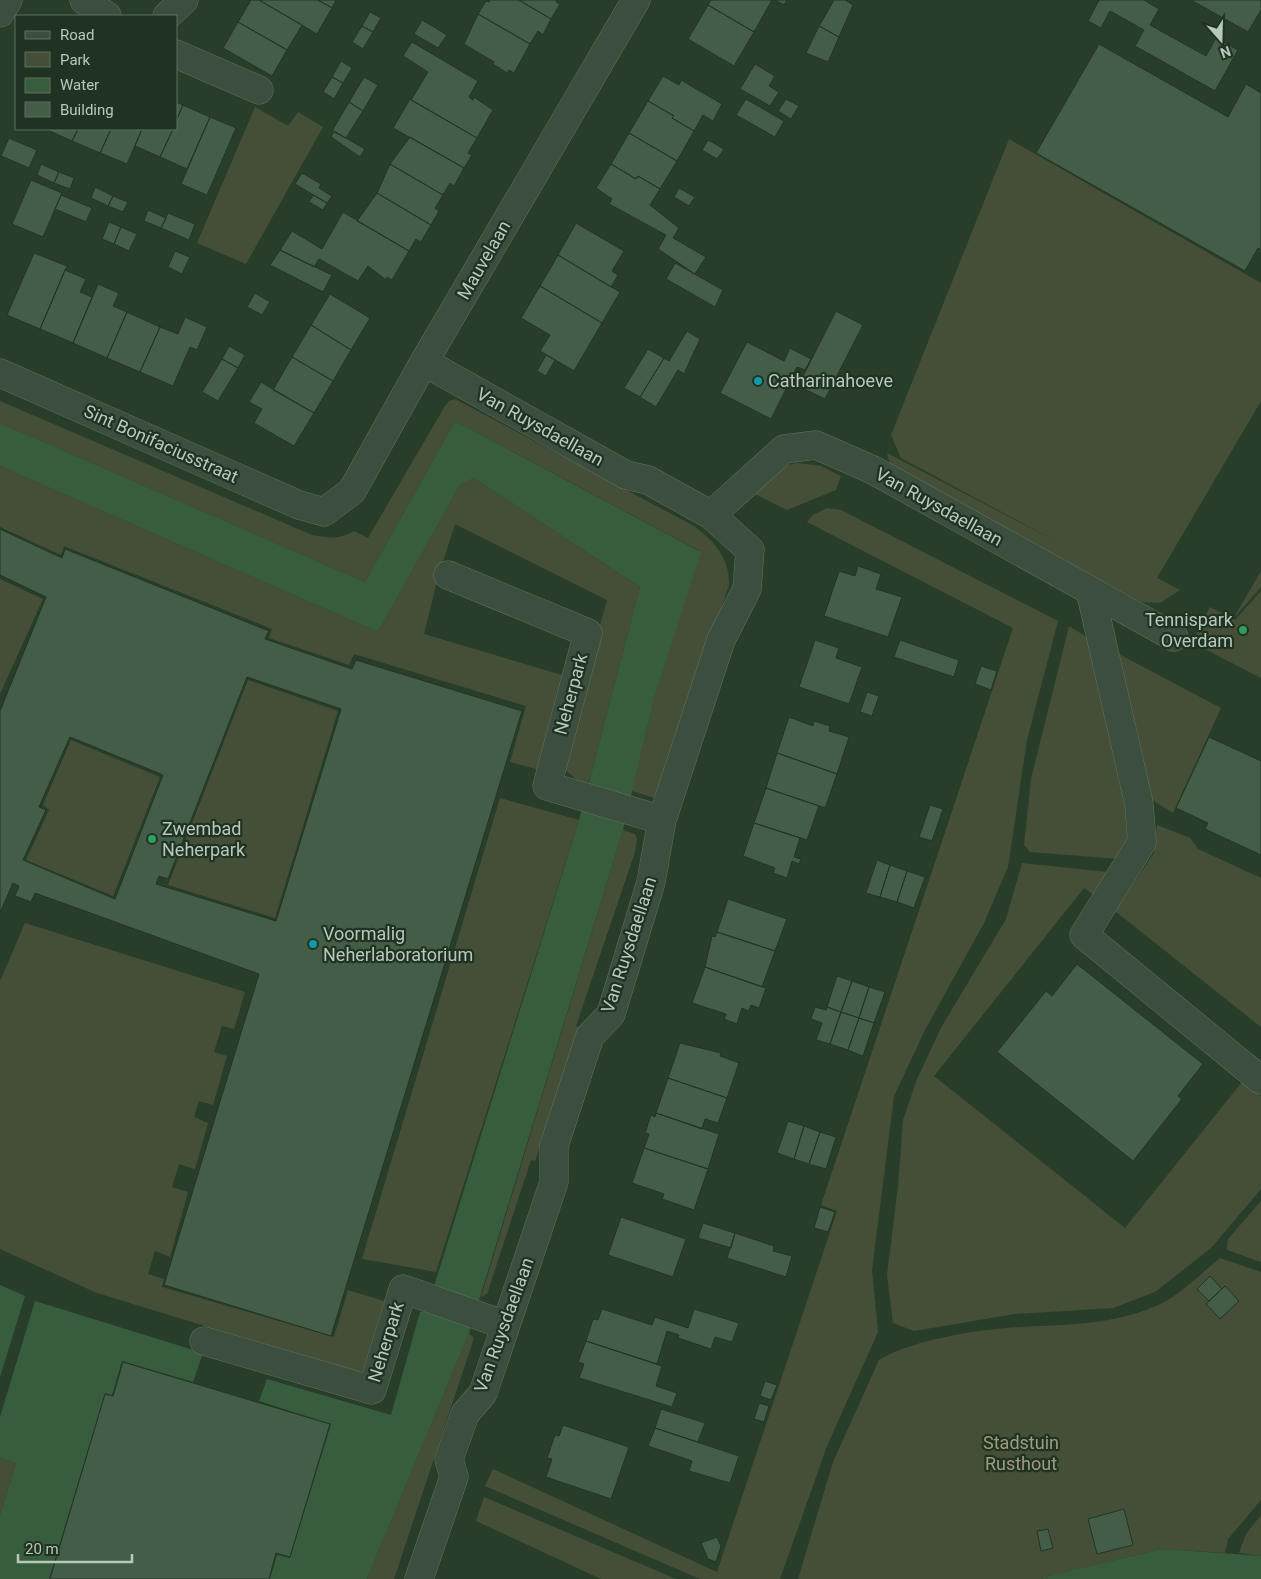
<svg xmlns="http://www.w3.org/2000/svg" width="1261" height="1579" viewBox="0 0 1261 1579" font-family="Roboto,sans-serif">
	<rect width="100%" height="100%" fill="#283e2b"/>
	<path fill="#454f38" d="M255,107L288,126L298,112L323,127L246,264L197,243Z
		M1009,139L1261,283V401L1157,578L1180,590L1160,603L1142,602L891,468L887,453L1063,545L901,458L891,435Z
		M455,399L694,526C714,541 730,558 729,585L657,799L632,791L654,699L700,551L455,421L365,582L0,423V401L312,535C328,538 339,540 354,531L368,538L445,406L449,401Z
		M797,463L821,466L841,476L836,490L787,510L755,494L784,466Z
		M0,466L378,632L460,485L474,478L640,587L588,785L578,781L561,766L607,600L455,524L439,574L424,634L565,676L540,770L510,762L526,706L354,654L349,665L269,638L272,629L64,546L61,555L0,527Z
		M827,508L841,510L1058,621L1027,740L1008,867L984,923L925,1030L894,1096L872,1270L878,1332L827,1446L780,1579H700L485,1486L493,1469L717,1572L837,1211L821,1205L1013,628L807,522L813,515Z
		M1261,571V587L1233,619Z
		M0,579L43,599L0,694Z
		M1261,591V678L1195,644L1193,640L1210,607L1235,620Z
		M1069,626L1088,638L1131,818L1130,841L1119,859L1030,852L1024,845L1031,779Z
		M1115,652L1221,708L1173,813L1147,797Z
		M248,680L338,711L275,918L168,885Z
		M71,740L160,777L113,896L26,860L49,810L43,805Z
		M500,798L579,820L436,1272L362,1259Z
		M1157,825L1190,838L1198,849L1261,878V1027L1115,911L1154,853Z
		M623,830L635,834L637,839L635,852L576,1026L581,1028L535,1161L531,1160L487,1294L481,1297Z
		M1022,863L1108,872L1095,896L1084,888L934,1076L1125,1228L1242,1082L1261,1096V1189L1211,1248L1155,1292L1113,1308L1015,1314L914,1331L893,1323L887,1275L898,1186L903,1120L917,1079L942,1026L1006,919Z
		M25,923L245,992L234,1029L222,1026L214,1052L227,1056L213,1105L199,1101L194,1117L208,1123L195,1169L179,1164L172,1187L188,1192L170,1257L155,1251L148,1274L164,1279L162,1287L334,1337L348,1290L384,1301L362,1374L97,1293L0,1249V981Z
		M1261,1201V1262L1227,1250L1228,1239Z
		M1220,1258L1261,1272V1500L1228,1539L1225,1553L1163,1549L1051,1575L1041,1579H798L833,1462L879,1360C893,1351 908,1347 924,1342C951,1335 979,1330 1007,1328C1058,1324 1107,1327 1156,1306C1180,1296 1200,1274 1220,1258Z
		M469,1333L474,1338L394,1579H367Z
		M0,1458L16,1463L0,1515Z
		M484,1497L676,1579H601L476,1521Z
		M1261,1515V1556L1239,1553L1246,1534Z"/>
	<path fill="#385d3e" d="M455,421L701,552L654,699L623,830L469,1333L367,1579H270L277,1555L290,1558L331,1424L259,1401L267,1379L391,1415L420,1312H426L579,820L640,587L474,478L460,485L378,632L0,466V423L365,582Z
		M0,1285L25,1296L0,1377Z
		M35,1301L203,1353L193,1382L122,1361L112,1395L105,1393L49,1579H0V1515L16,1463L0,1458V1417Z
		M1163,1549L1261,1556V1579H1041L1051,1575Z"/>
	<path fill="#445d48" stroke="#223525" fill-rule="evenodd" d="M251,0H259L302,25L287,50L238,22Z
		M259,0H318L332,8L317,34Z
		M318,0H336L332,8Z
		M490,0H519L551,19L543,35L538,31L530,44L478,14L486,1L489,2Z
		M519,0H557L556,2L560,4L551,19Z
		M711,0H772L754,32L708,5Z
		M775,0H787L784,5Z
		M834,0H845L853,5L839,37L819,26Z
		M1099,0H1144L1159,9L1150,25L1206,56L1216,38L1238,50L1215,91L1135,46L1144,30L1110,11L1101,28L1088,21Z
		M1191,0H1261V10L1248,32Z
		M708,5L754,32L734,66L688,39Z
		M370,12L381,18L373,32L362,26Z
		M478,14L530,44L514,73L509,70L507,73L493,64L494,62L464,44Z
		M422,20L447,35L438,48L414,34Z
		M238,22L287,50L272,76L223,48Z
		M362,26L373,32L363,49L352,42Z
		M819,26L839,37L828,62L806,53Z
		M412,42L478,81L469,97L473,100L474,97L493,110L477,138L411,100L428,72L403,56Z
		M1099,44L1228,117L1246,84L1261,93V250L1258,248L1245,271L1036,153Z
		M341,61L352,68L343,83L332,77Z
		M755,64L775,76L769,86L779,92L770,106L740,89Z
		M663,76L679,85L681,80L722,104L713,121L703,115L694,131L672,118L674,116L648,101Z
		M332,77L343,83L334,99L323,92Z
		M364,77L378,85L363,111L349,102Z
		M410,99L477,138L468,153L472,155L464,168L393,128Z
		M746,99L784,121L775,137L736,115Z
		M786,99L799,106L791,119L778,111Z
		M648,101L674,116L672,118L694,131L677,161L629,133Z
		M176,102L183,105L176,121Z
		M349,102L363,111L346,138L332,131Z
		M183,105L210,117L187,169L160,157L173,129H176V121Z
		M210,117L236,128L207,195L181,184Z
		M45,129H78L72,141Z
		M78,129H111L100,153L72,141Z
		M111,129H142L127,164L100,153Z
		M142,129H173L160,157L135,146Z
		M334,131L365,149L360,157L331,137Z
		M629,133L677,161L660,189L638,176L636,179L611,164Z
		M410,137L464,168L454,186L450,183L443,195L390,164Z
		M9,138L37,150L29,168L1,156Z
		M708,140L724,149L717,159L702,150Z
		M41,164L59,172L54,183L37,175Z
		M390,164L443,195L435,208L439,211L431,225L377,193Z
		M611,164L636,179L638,176L660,189L650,205L679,228L673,238L706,257L695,274L658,249L666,235L609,204L612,199L596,188Z
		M59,172L74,178L70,189L54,183Z
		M302,173L321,184L319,188L332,196L327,203L295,184Z
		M31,180L62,193L43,237L12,224Z
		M95,187L113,196L108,206L91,198Z
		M679,188L695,197L689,206L674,197Z
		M377,193L431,225L421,242L416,239L409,251L357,221Z
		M61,195L92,208L86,222L55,209Z
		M313,195L327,203L323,210L309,202Z
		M113,196L128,202L123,212L108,206Z
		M148,210L166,218L161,228L144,221Z
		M343,212L409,251L392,280L387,277L386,280L368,266L358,281L319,259L314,267L280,250L292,231L322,249Z
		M168,213L195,224L189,240L161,228Z
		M109,222L121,227L114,244L102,239Z
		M576,223L624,251L612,271L618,275L611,287L558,255Z
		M121,227L137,234L129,251L114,244Z
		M280,250L332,275L323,292L270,265Z
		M175,251L190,257L182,274L168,267Z
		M34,253L67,266L40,329L7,315Z
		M558,255L620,292L602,323L540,286Z
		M675,263L723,290L715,307L666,279Z
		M65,270L86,279L80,292L92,297L73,343L40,329Z
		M98,284L119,293L113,306L127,312L107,358L73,343Z
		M540,286L602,323L574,371L540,351L550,335L521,318Z
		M255,293L270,302L262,315L247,307Z
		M330,294L370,318L351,350L311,325Z
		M836,311L863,325L825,399L798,386Z
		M127,312L160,327L140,372L107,358Z
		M185,317L207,327L197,350L190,347L173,386L140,372L160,327L178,334Z
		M311,325L351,350L333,381L292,357Z
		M687,331L700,339L684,374L678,370L656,407L640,397L664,358L669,361Z
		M747,342L784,361L790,348L811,359L805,370L797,367L771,419L720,393Z
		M229,346L245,355L238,368L222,359Z
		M648,349L664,358L640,397L624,388Z
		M546,355L555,360L546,376L537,371Z
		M292,357L333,381L314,413L273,390Z
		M222,359L238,368L218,401L202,392Z
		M261,382L314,413L294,446L254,423L262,409L249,402Z
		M0,529L62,558L65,549L269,631L265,639L352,669L356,660L522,711L331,1336L164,1285L259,974L35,893L31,902L15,896L19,886L13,883L0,913V711L46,597L0,575ZM247,677L341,709L276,921L156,884L159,876L168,879ZM70,737L163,775L115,899L23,860L46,810L39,807Z
		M858,566L881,574L876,589L902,597L888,637L824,616L839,571L855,576Z
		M815,640L839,648L836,658L862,667L849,704L799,687Z
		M900,640L959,660L954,677L894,657Z
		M981,666L997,671L991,690L975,684Z
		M867,692L879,696L872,716L860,712Z
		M789,717L813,726L814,721L830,726L829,731L849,737L837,774L777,753Z
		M1209,737L1261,761V855L1205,829L1208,823L1176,808Z
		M777,753L837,774L825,808L766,788Z
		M766,788L819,806L807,840L754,823Z
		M930,805L943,809L932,841L919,837Z
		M754,823L800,838L794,857L801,859L799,864L792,861L787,878L773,873L775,868L743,856Z
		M877,860L890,865L880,897L866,893Z
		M890,865L907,871L897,902L880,897Z
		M907,871L925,877L914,908L897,902Z
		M728,899L787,919L775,951L717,932Z
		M717,932L775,951L762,987L705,967L712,936L715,937Z
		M1077,964L1203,1064L1178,1096L1182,1099L1133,1161L997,1052L1046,991L1052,996Z
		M705,967L766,988L759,1008L751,1005L749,1011L742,1008L737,1024L724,1019L726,1014L692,1003Z
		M837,976L852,981L841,1012L827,1007Z
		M852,981L869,987L859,1018L841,1012Z
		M869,987L885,992L874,1023L859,1018Z
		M815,1007L826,1010L827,1007L841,1012L830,1044L816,1040L822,1023L811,1019Z
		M841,1012L859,1018L848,1050L830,1044Z
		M859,1018L874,1023L863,1056L848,1050Z
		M680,1043L721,1053L720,1056L739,1063L727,1098L668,1078Z
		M668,1078L727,1098L718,1123L705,1119L702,1129L656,1113Z
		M656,1113L719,1134L708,1169L644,1148L649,1134L645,1133L651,1115L655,1117Z
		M788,1121L804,1126L794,1159L777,1153Z
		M804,1126L820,1132L809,1164L794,1159Z
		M820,1132L836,1137L826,1169L809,1164Z
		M644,1148L708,1169L694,1210L662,1199L664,1194L632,1183Z
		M820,1207L835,1212L828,1232L814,1228Z
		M621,1217L686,1239L673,1277L608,1255Z
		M703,1223L735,1233L731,1248L698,1238Z
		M735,1233L774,1246L773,1251L792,1256L786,1277L727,1258Z
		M1210,1276L1222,1289L1209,1301L1197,1289Z
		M1225,1286L1239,1301L1220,1319L1206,1304Z
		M602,1309L652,1325L655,1317L688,1328L694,1309L739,1323L732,1342L715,1337L711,1349L678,1338L679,1335L667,1331L657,1364L586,1341L593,1319L598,1320Z
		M586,1341L662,1366L656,1386L677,1393L672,1407L579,1378L584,1364L578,1362Z
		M123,1362L330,1424L290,1557L276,1553L269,1579H50L105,1394L113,1396Z
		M765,1381L777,1385L771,1400L760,1396Z
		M759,1403L769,1406L764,1422L754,1419Z
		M661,1409L705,1423L698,1442L655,1428Z
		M563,1425L629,1447L611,1499L546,1477L552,1459L547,1458L555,1435L559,1436Z
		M655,1428L739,1456L730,1483L689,1471L692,1461L648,1446Z
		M1124,1509L1133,1545L1097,1554L1088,1519Z
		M1048,1529L1053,1548L1041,1551L1037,1531Z
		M717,1537L721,1546L716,1562L708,1559L701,1543Z"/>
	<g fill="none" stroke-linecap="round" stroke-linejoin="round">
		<defs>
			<path id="minor" d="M84,0L107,16
				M0,13L8,0
				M167,16L184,0
				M176,54L259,90
				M0,373L299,505L324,512L352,491L424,362L636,0
				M711,515L784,449L816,445L873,470L1174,637
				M448,575L588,633L547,786L662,820
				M1090,590L1139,804L1142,842L1084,935L1261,1080
				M204,1341L372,1390L403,1289L505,1325
				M419,1579L454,1477L449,1459L465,1414L483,1393L554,1182V1146L590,1036L611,1014L651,882L662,820L721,640L747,589L750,550L711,515L648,480L626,475L424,362"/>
		</defs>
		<use href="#minor" stroke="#5f7162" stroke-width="29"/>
		<use href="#minor" stroke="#3c4e3e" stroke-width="28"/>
	</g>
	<g fill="#0f9aa8" stroke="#203323" stroke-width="2">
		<circle cx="758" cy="381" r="5"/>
		<circle cx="313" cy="944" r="5"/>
	</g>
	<g fill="#2e9e5b" stroke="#203323" stroke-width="2">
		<circle cx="1243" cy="630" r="5"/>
		<circle cx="152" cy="839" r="5"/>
	</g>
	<g text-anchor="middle" stroke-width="4.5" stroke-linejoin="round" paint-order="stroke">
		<g font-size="18" fill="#b8c8bb" stroke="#203323">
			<text transform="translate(484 260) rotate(-60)" y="6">Mauvelaan</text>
			<text transform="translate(540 427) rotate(29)" y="6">Van Ruysdaellaan</text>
			<text transform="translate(161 444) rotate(24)" y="6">Sint Bonifaciusstraat</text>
			<text transform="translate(939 507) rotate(29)" y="6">Van Ruysdaellaan</text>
			<text transform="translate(571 694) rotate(-75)" y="6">Neherpark</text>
			<text transform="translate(629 945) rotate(-72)" y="6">Van Ruysdaellaan</text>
			<text transform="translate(504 1325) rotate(-70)" y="6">Van Ruysdaellaan</text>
			<text transform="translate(386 1342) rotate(-73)" y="6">Neherpark</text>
		</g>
		<g font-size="18" fill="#b8c8bb" stroke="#203323" text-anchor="start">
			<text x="768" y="387">Catharinahoeve</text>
			<text x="1233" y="626" text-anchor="end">Tennispark<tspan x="1233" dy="21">Overdam</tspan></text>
			<text x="162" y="835">Zwembad<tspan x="162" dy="21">Neherpark</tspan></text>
			<text x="323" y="940">Voormalig<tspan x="323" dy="21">Neherlaboratorium</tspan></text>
		</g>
		<g font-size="18" fill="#a19a7f" stroke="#203323">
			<text x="1021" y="1449">Stadstuin<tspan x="1021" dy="21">Rusthout</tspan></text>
		</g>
	</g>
	<rect x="15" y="15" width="162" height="115" fill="#203323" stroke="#5d6f60"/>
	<rect x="25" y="31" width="25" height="8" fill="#3c4e3e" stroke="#5d6f60"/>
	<text x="60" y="40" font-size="15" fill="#b8c8bb">Road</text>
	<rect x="25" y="52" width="25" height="15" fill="#454f38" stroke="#5d6f60"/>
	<text x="60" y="65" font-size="15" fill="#b8c8bb">Park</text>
	<rect x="25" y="78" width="25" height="15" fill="#385d3e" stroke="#5d6f60"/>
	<text x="60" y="90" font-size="15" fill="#b8c8bb">Water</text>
	<rect x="25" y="102" width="25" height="15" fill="#445d48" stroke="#5d6f60"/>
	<text x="60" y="115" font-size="15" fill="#b8c8bb">Building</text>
	<g transform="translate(1221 40) rotate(160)" stroke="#203323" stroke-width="4" paint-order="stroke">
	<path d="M0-4L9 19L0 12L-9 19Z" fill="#b8c8bb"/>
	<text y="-8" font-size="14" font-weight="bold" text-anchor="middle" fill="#b8c8bb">N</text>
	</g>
	<path d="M18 1554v8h114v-8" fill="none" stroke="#b8c8bb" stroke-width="2.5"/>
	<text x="25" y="1554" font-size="15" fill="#b8c8bb" stroke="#203323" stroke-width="4" paint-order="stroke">20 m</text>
</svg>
